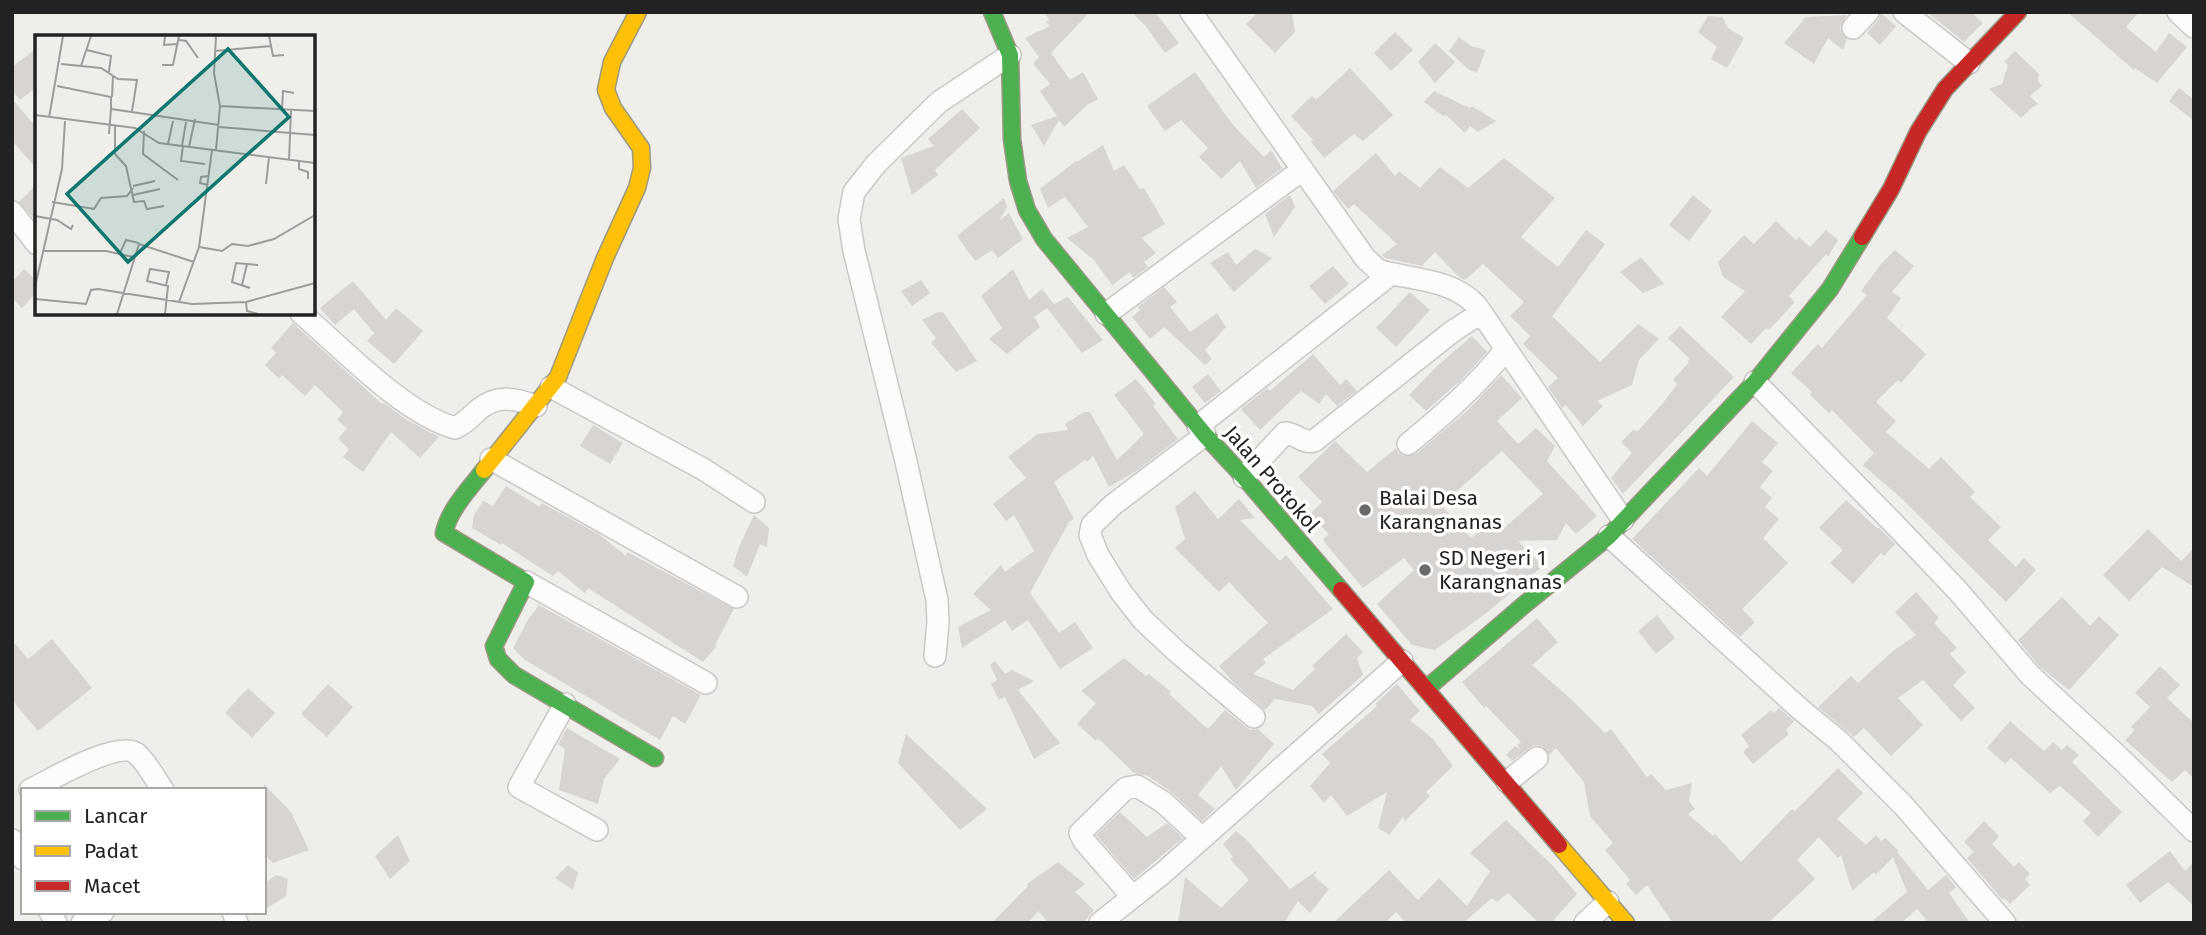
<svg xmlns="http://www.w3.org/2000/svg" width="2206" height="935" viewBox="0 0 2206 935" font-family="'Fira Sans',sans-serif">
	<rect width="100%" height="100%" fill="#f0eeeb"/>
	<path fill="#d7d4d2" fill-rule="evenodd" d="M1044,12H1090L1051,53L1070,80L1083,72L1098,99L1087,105L1064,127L1059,120L1044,146L1031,125L1057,116L1040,91L1050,84L1033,64L1039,57L1025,38L1050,26L1046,22L1049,20Z
		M1131,12H1155L1179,43L1165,53L1146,26Z
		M1258,12H1292L1295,32L1275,53L1246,24Z
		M1927,12H1971L1983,23L1964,42Z
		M2067,12H2139L2126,27L2156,52L2169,33L2187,47L2157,83L2135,68L2134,70Z
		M1881,13L1896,26L1880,45L1867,33L1878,20Z
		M1847,15L1840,26L1841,32L1847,39L1843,50L1828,38L1814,64L1784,43L1806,17Z
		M1708,16L1722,17L1728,28L1744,38L1727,68L1711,59L1717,47L1698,32Z
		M1395,32L1413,50L1391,71L1374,53Z
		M1459,37L1471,46L1486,50L1477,73L1468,69L1449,51Z
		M1435,43L1455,62L1435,83L1418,62Z
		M37,48V87L20,100L12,90V67Z
		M2015,51L2039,74L2038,81L2042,86L2030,96L2038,104L2030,109L2021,118L1989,89L2002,84L2008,65L2004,62Z
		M1350,68L1393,115L1363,141L1354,134L1324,158L1311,142L1313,140L1291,116L1312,96L1316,100Z
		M1195,72L1232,124L1264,157L1271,150L1282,168L1256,188L1240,161L1221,179L1199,157L1208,148L1181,120L1165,131L1147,106Z
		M2179,88L2194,100V121L2169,101Z
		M1434,91L1470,108L1472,106L1496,121L1478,132L1470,126L1465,133L1446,115L1443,116L1424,102Z
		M12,99L37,128V169L12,141Z
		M962,109L980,128L935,170L938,175L912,195L901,158L934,146L928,139Z
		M1103,145L1114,171L1124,165L1140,189L1144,188L1165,224L1142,238L1156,253L1144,262L1148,267L1133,278L1130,272L1112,285L1094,260L1067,238L1088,227L1065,197L1048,208L1040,189L1076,161L1077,162Z
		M1376,153L1395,176L1399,171L1420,188L1440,167L1468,188L1504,158L1555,198L1521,237L1558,267L1586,230L1605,244L1551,318L1553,317L1600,362L1638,324L1659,339L1639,360L1632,385L1597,401L1603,406L1583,426L1566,405L1562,408L1548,387L1558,378L1523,344L1530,336L1510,316L1524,302L1483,264L1465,280L1459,277L1435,252L1422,266L1385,258L1382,255L1397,244L1354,204L1348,209L1333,191Z
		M37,184V222L19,202Z
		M1290,195L1295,207L1274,237L1265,214Z
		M1693,195L1712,211L1689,241L1669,225Z
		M1004,198L1007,207L999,221L1009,213L1023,239L998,258L992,250L975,261L957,236Z
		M1776,221L1796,240L1799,237L1810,247L1826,230L1838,240L1828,257L1826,254L1789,296L1795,302L1769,330L1766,328L1751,344L1721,317L1745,291L1723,277L1718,262L1744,235L1754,244Z
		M1255,249L1272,258L1234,292L1210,263L1228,252L1236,265Z
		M1895,250L1914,266L1892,292L1901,298L1887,318L1926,354L1901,383L1898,380L1876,402L1896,421L1886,432L1929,469L1941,457L1975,492L1970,497L2001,527L1988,540L2016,567L2024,558L2036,570L2006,602L1900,497L1863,465L1874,453L1832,410L1829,413L1810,395L1812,392L1791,373L1818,344L1822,348L1867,295L1861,291L1881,264Z
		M1641,257L1664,284L1643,293L1620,272Z
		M1333,266L1349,284L1325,304L1309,286Z
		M24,269L37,281V292L22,308L12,298V282Z
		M1013,269L1029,300L1042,289L1054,304L1068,297L1103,340L1082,353L1047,308L1034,317L1040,327L1007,354L989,339L1002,328L981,296Z
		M921,280L930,293L912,306L901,291Z
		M353,281L386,320L396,308L423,331L394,364L367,341L374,333L354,309L335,325L320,308Z
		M1164,287L1177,302L1170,307L1190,332L1217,313L1226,327L1205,350L1212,359L1205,365L1164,327L1150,339L1132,317L1140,310L1138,307Z
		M1410,292L1430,310L1396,347L1376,328Z
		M938,312H943L977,361L956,372L931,343L936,338L922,320Z
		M293,323L382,404L384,403L407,420L439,437L420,458L391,432L363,472L343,457L349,449L338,439L347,428L337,420L343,412L315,385L305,396L282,375L279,379L265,365L276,353L271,348Z
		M1680,326L1734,377L1623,494L1611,478L1632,453L1621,442L1633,430L1638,431L1663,403L1677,384L1673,380L1689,362L1688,361L1690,359L1668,338Z
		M1472,336L1487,352L1463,378L1426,411L1409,395L1436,367Z
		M1313,354L1340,385L1346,379L1357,391L1337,406L1326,394L1319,404L1301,391L1260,430L1241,409L1267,388L1270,391Z
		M1208,374L1221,391L1205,403L1192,387Z
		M1501,375L1522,398L1497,421L1518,444L1536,428L1555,446L1547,461L1597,516L1576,534L1566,523L1557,540L1518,541L1543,566L1485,614L1435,650L1412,645L1377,604L1414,570L1404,558L1363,588L1325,543L1323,539L1329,534L1309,515L1322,502L1298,477L1335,441L1367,472L1396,448L1398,453L1404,456L1416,454L1469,409ZM1502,451L1543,494L1504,528L1494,519L1471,538L1441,505Z
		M1136,379L1156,404L1153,406L1178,439L1138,470L1109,487L1093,456L1087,462L1085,460L1054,482L1074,519L1069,522L1030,593L1059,633L1075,622L1093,648L1060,669L1028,620L1012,631L1005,620L962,648L958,627L991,610L973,594L1001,565L1005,572L1034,551L1014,515L1006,521L993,504L1026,478L1008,457L1038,434L1068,430L1065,424L1084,412H1090L1117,460L1144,434L1114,395Z
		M1752,421L1778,443L1762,462L1773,471L1760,487L1772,498L1765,507L1779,519L1763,538L1788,563L1742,609L1755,622L1740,637L1632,539L1699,468L1707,476Z
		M593,425L623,443L610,464L580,446Z
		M506,486L540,507L542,503L600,535L626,556L627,552L734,609L715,645L717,646L703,662L588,588L585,593L558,571L553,576L502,543L501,545L472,528L474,515L483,501L493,506Z
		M1195,491L1218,519L1239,499L1255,518L1240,520L1280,561L1286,555L1333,609L1263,659L1266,663L1253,674L1293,690L1315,669L1312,666L1346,634L1363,652L1357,658L1363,675L1319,714L1312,706L1275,699L1265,710L1234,683L1219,666L1268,623L1229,582L1219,592L1175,548L1185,539L1175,507Z
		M1846,500L1877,528H1879L1895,544L1884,556L1881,553L1853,584L1830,563L1843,550L1819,528Z
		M754,515L769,528L767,547L760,544L747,577L733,566L739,547Z
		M2148,529L2181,561L2194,548V587L2162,567L2129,601L2103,575Z
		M1916,592L1939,618L1934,623L1957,648L1950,654L1966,672L1953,685L1975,708L1961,721L1923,680L1898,698L1923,725L1891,756L1864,728L1854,737L1818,707L1851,676L1858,683L1893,651L1916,635L1895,612Z
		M2062,597L2090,626L2099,616L2119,635L2069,690L2039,666L2018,640Z
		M539,605L701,695L685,724L673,716L660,740L525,660L513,648L528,620Z
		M1657,615L1675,638L1656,654L1638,631Z
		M1537,618L1558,642L1532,665L1571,699L1605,733L1611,729L1647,777L1651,774L1666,790L1692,783L1689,801L1695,809L1688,814L1713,836L1715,834L1741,862L1792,809L1795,811L1838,768L1863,793L1837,819L1866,845L1876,835L1881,841L1885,838L1899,851L1897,852L1928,890L1946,875L1956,887L1949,893L1970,923H1929L1917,909L1901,923H1870L1907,892L1893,857L1876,875L1874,872L1852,891L1841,855L1838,858L1819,837L1797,860L1815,879L1768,923H1673L1647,885L1636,895L1626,884L1630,880L1605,850L1613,843L1590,816L1584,782L1556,748L1549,755L1542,746L1534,745L1512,761L1506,755L1515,746L1520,749L1517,745L1521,742L1486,706L1484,708L1462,682Z
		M52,639L92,688L38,731L12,700V640L28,659Z
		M1124,658L1146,676L1149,674L1171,692L1169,694L1208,729L1225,710L1246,727L1251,730L1258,729L1274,744L1236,790L1221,766L1198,795L1215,809L1202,821L1170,791L1148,776L1134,773L1098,738L1096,741L1077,724L1096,703L1081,691Z
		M995,661L1005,674L1012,670L1034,681L1018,690L1060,743L1034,759L1005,697L999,700L991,684L997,680L990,665Z
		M2160,666L2180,685L2167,698L2194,723V779L2185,770L2172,782L2125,740L2135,730L2131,727L2150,707L2135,693Z
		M328,684L353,707L327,737L301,714Z
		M1397,684L1420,711L1410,720L1433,739L1453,766L1426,792L1430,796L1405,821L1403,817L1389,835L1378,828L1387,792L1347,816L1331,795L1324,803L1310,786L1330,763L1322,754L1377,706L1375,704Z
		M248,688L275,713L252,738L225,713Z
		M1779,708L1794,721L1786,730L1789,734L1753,764L1743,752L1749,746L1741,735L1771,710L1774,713Z
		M2010,721L2044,751L2053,742L2062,750L2067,745L2079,755L2072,762L2122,812L2098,837L2083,821L2091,813L2060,786L2050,793L2011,758L2005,764L1987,748Z
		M567,728L620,759L604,779L598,804L559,790L565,749L558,744Z
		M906,734L987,809L960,830L898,763Z
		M264,784L291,812L309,850L273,863L264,854Z
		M1120,812L1147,837L1167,823L1183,838L1134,879L1096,835Z
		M1506,820L1554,867L1577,894L1551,923H1539L1508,893L1497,902L1492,898L1463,923H1406L1396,912L1385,923H1333L1389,870L1418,900L1439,878L1467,906L1490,871L1470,853Z
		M1984,821L1999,836L1992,844L2014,867L2019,862L2030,874L2025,879L2030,885L2010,904L2004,898L2002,900L2001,898L1967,858L1974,852L1964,842Z
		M1236,831L1245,838L1290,889L1318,870L1314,876L1329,889L1310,913L1298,901L1284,923H1178L1185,877L1221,908L1249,880L1230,859L1233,857L1223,844Z
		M398,835L410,861L390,879L375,856Z
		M2170,851L2185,871L2194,862V906L2168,882L2140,903L2126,885Z
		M1058,862L1085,884L1075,892L1094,910L1083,923H1049L1038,911L1028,923H992L1028,886L1027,884Z
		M568,865L578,872L573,890L555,878Z
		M276,875L288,879L286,896L264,910V884Z"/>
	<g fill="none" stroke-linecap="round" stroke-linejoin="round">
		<defs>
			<path id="street" d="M1191,12L1365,258L1378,270L1384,272C1417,280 1452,280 1476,305L1623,520
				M1904,12L1969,63
				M2178,12L2194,27
				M1853,28L1868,12
				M12,212L37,244
				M301,313C343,349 403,413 455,428C465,423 470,418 477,411C496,394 515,398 536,406
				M1106,314L1302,170
				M1755,382L1901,531L1958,591L2030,675L2121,759L2194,831
				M551,387L703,469L754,502
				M1198,426L1391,274
				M1205,435L1114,504L1092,525L1090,535L1098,555L1121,592L1143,620L1176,651L1254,717
				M1408,444C1443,415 1478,385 1506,349
				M491,459L737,597
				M1244,477L1285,433C1296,433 1302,444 1314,441L1453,331L1481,313
				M1609,536L1800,709L1839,741L1903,805L2005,923
				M526,582L706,683
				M935,656L938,622L937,600L905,457L854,251L849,219L854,192L876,164L939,102L1010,55
				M565,704L519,787L597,830
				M1507,782L1537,758
				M30,790C50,780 119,739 137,754C147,763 155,779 163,790
				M12,840L23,859
				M1132,896L1084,841L1080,833L1126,788L1137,786L1163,802L1202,838
				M50,912L56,923
				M233,912L237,923
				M82,923L103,912
				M1100,923L1163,873L1402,661
				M1585,923L1608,902"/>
			<path id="fast" d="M992,12L1010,55L1012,139L1018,181L1027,210L1044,239L1205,435L1244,477L1341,590
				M484,470C469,489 449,510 444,533L526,582L494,646L498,659L514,675L655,758
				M1426,689L1525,604L1609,536L1755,382L1830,289L1862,237"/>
			<path id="slow" d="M484,470L558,377L605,258L637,188L642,168L641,148L613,108L606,90L612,62L638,12
				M1559,845L1626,923"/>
			<path id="jam" d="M1862,237L1891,189L1918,132L1945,89L2018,12
				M1341,590L1559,845"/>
		</defs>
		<use href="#street" stroke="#c9c8c7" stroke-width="24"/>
		<use href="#fast" stroke="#999a82" stroke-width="19"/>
		<use href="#slow" stroke="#999a82" stroke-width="19"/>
		<use href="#jam" stroke="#999a82" stroke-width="19"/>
		<use href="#street" stroke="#fdfcfc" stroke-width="21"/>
		<use href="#fast" stroke="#4caf50" stroke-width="16"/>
		<use href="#slow" stroke="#ffc107" stroke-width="16"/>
		<use href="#jam" stroke="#c62828" stroke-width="16"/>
	</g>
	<g fill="#6a6968" stroke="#fff" stroke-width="2.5">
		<circle cx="1365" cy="510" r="7"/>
		<circle cx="1425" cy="570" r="7"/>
	</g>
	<g text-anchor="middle" stroke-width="7" stroke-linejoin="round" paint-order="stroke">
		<g font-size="21" fill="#222" stroke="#fff">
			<text transform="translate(1272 479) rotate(49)" y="7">Jalan Protokol</text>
		</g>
		<g font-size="21" fill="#222" stroke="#fff" text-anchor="start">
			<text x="1379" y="505">Balai Desa<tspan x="1379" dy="24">Karangnanas</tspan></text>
			<text x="1439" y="565">SD Negeri 1<tspan x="1439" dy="24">Karangnanas</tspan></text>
		</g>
	</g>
	<g transform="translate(35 35)">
		<rect width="280" height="280" fill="#f0eeeb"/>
		<path fill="none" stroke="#9e9c9b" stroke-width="2" d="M130,1L129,10L143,9M144,5L151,6L163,23M236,11L238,21L249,20M52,15L76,21L74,37M180,16L236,11L234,1M26,29L66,33L83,44L102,45L97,76M127,30H138L144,1M46,31L56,1M22,51L76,62V74M77,62L78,41M185,71L280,76M247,75L248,56L259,58M0,80L100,93L124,108L280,128M14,83L28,1M80,90V119L91,131L99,167L109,166L112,174L129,171M184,92L280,100M109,96L108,119L143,145M74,99L76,74L184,90M133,109L138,86M147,111L151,87M148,111L146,126L170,129M154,112L160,84M181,115L185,71L179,38L181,1M254,125L256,76M264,126V134L273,137V144M231,149L234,122M173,150L165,148L166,142L174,141M98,151L120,146M98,160L125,154M17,167L59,174L66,163L92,161L98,153M0,181L22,185L36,194L38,190M164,212L187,216L197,209L213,211L239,204L280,180M8,216H71L98,222M85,218L91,205L104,208M207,250L212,229M0,252L27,134L30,86M215,253L197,247L201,228L223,230M0,264L51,269L56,255L63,254L157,269L211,267L212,276L223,279M144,267L164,212L177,115M211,267L280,248M82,279L104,209L159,227M130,279L133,251L112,246L115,234L134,237L131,250"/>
		<path fill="#0f766e" fill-opacity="0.15" stroke="#0f766e" stroke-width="3.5" d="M193,14L254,82L93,227L32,159Z"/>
		<rect width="280" height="280" fill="none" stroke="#222" stroke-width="3.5"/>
	</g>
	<rect width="2206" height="935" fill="none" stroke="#222222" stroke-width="28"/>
	<rect x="21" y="788" width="245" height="126" fill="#ffffff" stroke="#a7a7a7" stroke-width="2"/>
	<rect x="35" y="811" width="35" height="10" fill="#4caf50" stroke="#a7a7a7" stroke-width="2"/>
	<text x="84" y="823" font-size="21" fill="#222222">Lancar</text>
	<rect x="35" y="846" width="35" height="10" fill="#ffc107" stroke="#a7a7a7" stroke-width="2"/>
	<text x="84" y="858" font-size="21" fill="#222222">Padat</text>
	<rect x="35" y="881" width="35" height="10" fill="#c62828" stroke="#a7a7a7" stroke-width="2"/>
	<text x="84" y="893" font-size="21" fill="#222222">Macet</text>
</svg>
